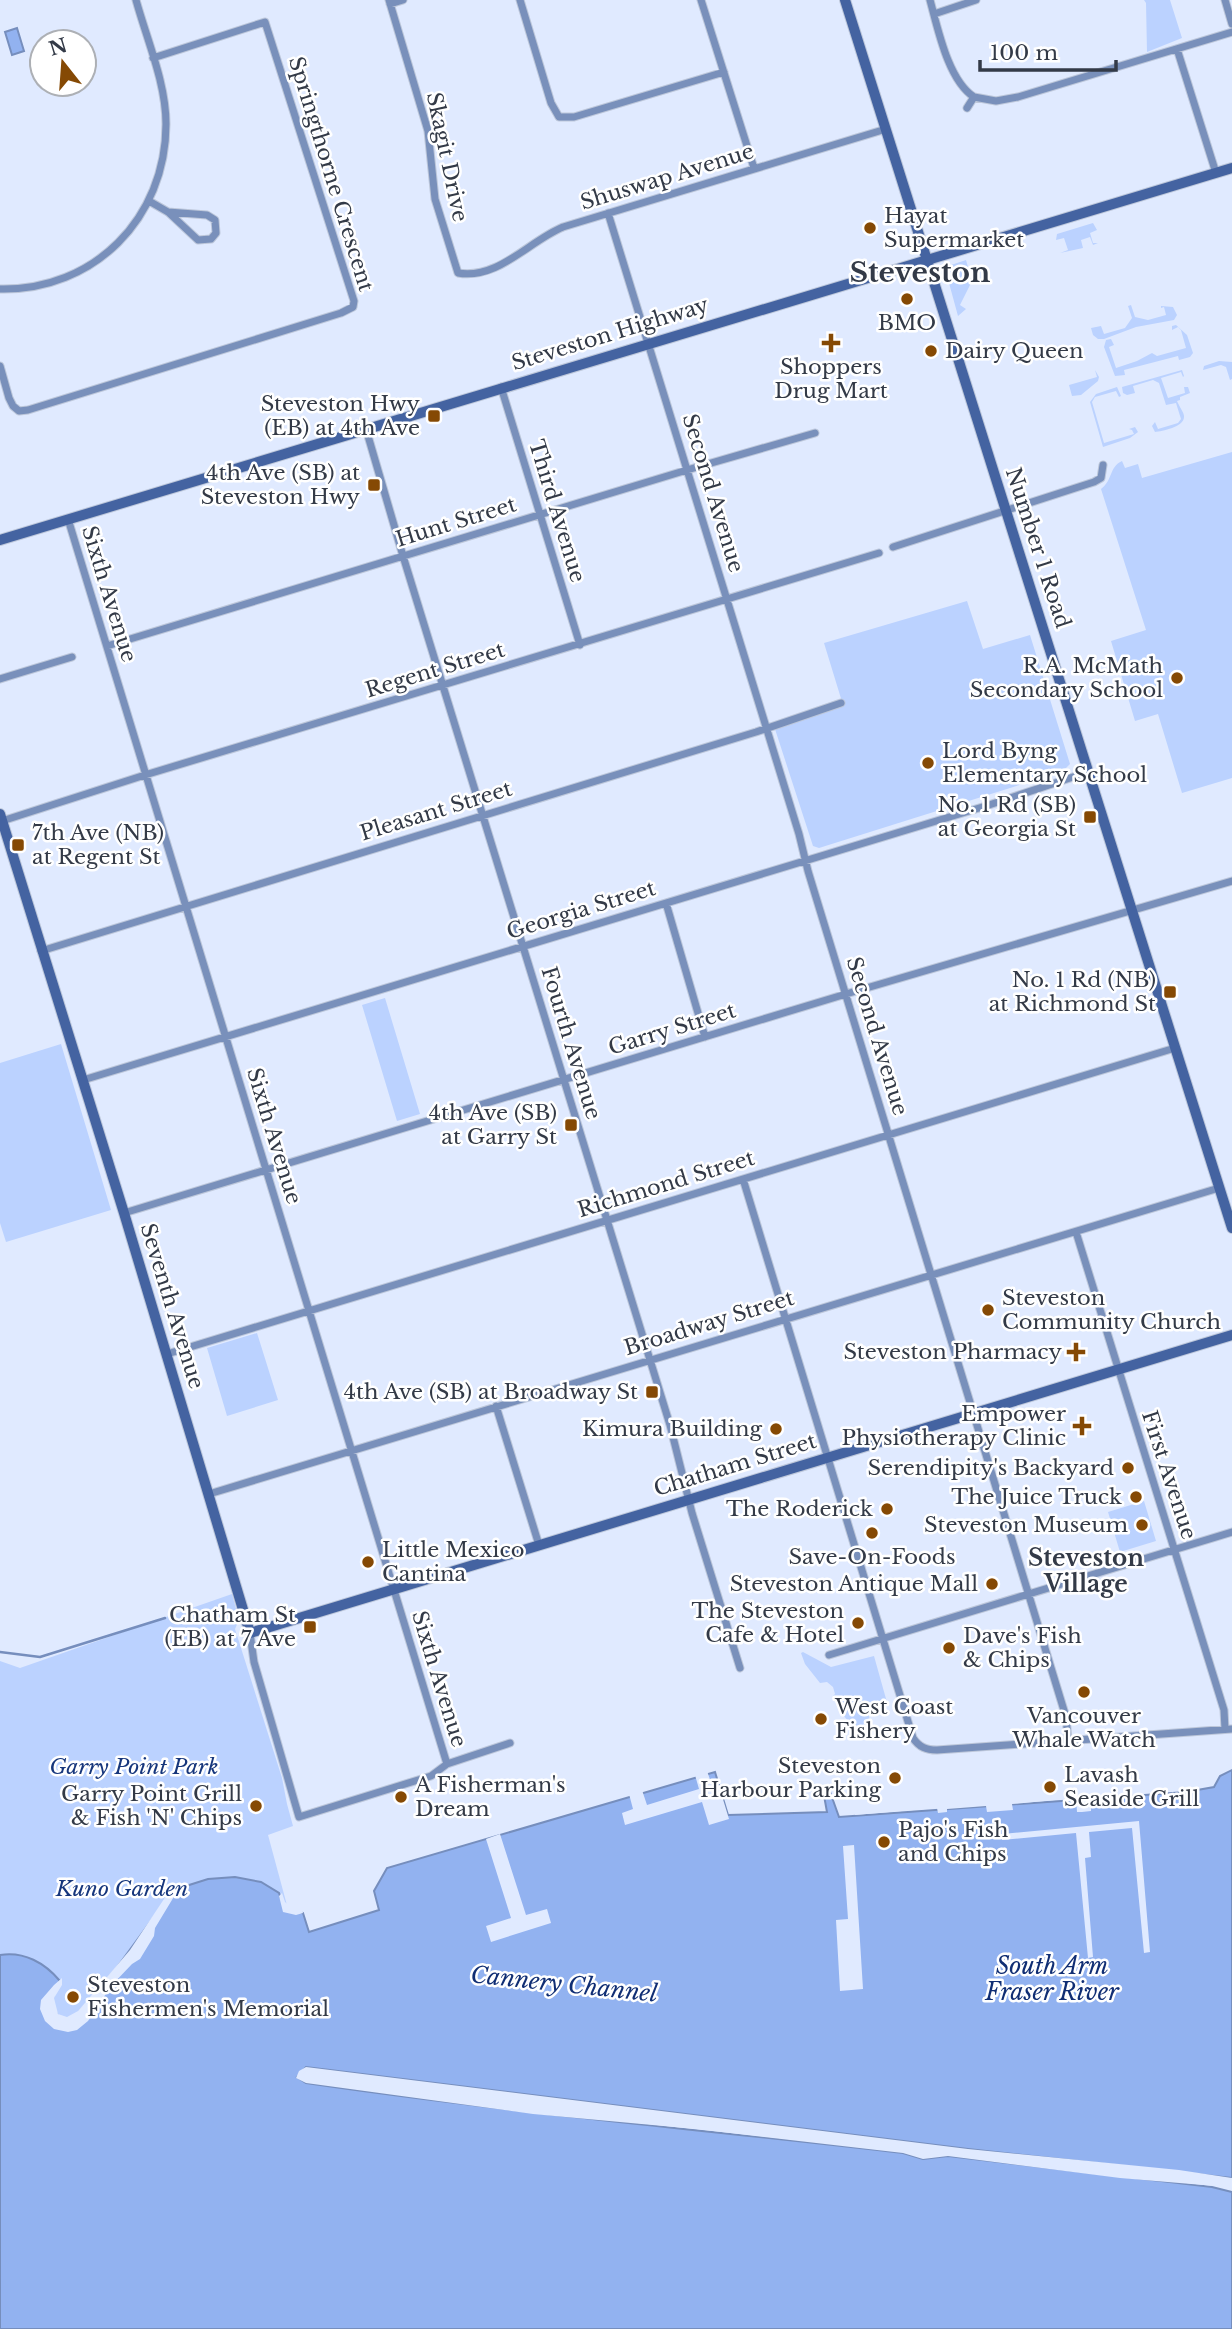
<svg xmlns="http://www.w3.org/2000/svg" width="1232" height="2329" viewBox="0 0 1232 2329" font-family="'Libre Baskerville',serif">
	<rect width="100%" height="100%" fill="#e0eaff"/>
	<path fill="#bbd2ff" d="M1144,0H1170L1182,38L1147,52L1146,3Z
		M1093,223L1097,230L1090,233L1093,243H1098L1093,245L1090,237L1081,240L1083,248L1060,253L1068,250L1064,238L1056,240L1057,234Z
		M966,260L972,281L960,305L966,309L958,316L946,272L951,265Z
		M1131,305L1135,317L1148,320L1166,315L1164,307L1161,308V306L1173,307L1177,315L1174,320L1136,327L1104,339H1098L1093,335L1091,328L1101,326L1104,334L1125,328L1132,318L1128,306Z
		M1176,325L1187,335L1193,353L1190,357L1179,360L1178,356L1124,370L1125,375L1115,376L1104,347L1106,340L1111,339L1114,345L1109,347L1116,368L1137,361L1152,353L1157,356L1186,348L1181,330L1178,327L1172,330V326Z
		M1219,361L1232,362V379L1230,380L1226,367L1221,365L1203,370L1204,366Z
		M1095,370L1099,377L1098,381L1081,395L1072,396L1069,385L1097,377Z
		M1182,370L1184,376L1183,377L1181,372L1161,378L1168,398L1185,393L1184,387H1188L1190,393L1180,397V400L1177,401C1179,406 1184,413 1184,416C1185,427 1162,431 1155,432L1152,426L1155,422L1158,429L1178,423L1181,419L1176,403L1166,405L1159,383L1153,380L1133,386L1135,393L1127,395L1123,393L1122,387Z
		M1117,387L1121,396L1119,397L1116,391L1095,397L1092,402L1104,443L1134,434L1132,430L1129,429L1135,427L1138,432L1130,438L1103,447L1090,402L1096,394Z
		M1232,452V778L1182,793L1158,714L1135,721L1111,641L1146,630L1101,489C1113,480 1109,467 1122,461L1125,468L1138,464L1142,478Z
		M967,601L983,649L1030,635L1070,764L1066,768L1032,781L819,848L813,846L774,726L843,705L824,643Z
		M385,998L420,1114L397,1121L362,1005Z
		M61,1044L111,1210L6,1242L0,1223V1063Z
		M257,1333L278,1400L227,1416L207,1348Z
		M1144,1501L1156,1541L1120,1552L1108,1512Z
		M232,1594L239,1620L235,1629L282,1778L287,1804L293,1826L268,1835L288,1909L282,1904L279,1893L261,1882L235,1877L208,1879L186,1886L170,1895L133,1952L80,2014L60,2020L7,1954L0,1955V1661L20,1668Z
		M803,1652L831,1667L874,1656L888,1706L868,1713L870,1720L867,1729C841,1721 845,1716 833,1696L835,1694L833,1687L827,1682L820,1683L805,1664L801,1653Z"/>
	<path fill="#92b2f0" stroke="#768ebd" stroke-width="2" d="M17,28L24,51L12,55L5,32Z
		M1232,1770V2178L968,2149L306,2067L297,2077L306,2083C505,2112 704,2130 903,2153L923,2159L948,2156L1212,2187L1232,2192V2329H0V1955C24,1951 45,1963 60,1981L50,2004L61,2020L74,2018L115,1970L170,1895L186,1886L208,1879L235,1877L261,1882L279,1893C283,1907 289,1909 303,1913L309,1932L379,1910L374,1891L387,1868L715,1772L728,1815L827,1812L823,1790L829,1789L839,1817L1186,1792L1214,1787L1220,1776Z"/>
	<path fill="#e0eaff" d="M707,1771L712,1785L718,1783L729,1819L709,1825L702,1802L625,1825L622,1813L633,1809L629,1794L642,1790L647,1805L699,1789L695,1775Z
		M1153,1791L1099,1796V1803H1091V1811L1082,1812H1077L1076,1798L1012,1804L1013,1810L987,1812L986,1806L947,1809V1812L938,1813L937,1808L855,1815V1813Z
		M1139,1821L1150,1952L1144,1953L1132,1828L1089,1832L1091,1857L1085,1858L1093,1957L1088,1958L1076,1833L1002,1840V1834Z
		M500,1834L526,1915L547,1909L551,1923L491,1942L486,1926L511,1918L486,1839Z
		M854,1845L863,1989L840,1991L836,1920L848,1919L843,1846Z
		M181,1885L155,1928L154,1936L140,1959L132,1964L111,1986L88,2021L77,2030L68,2032L54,2029L45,2021L40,2009L41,2000L54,1985L62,1978V1985L54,1998L58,2014L67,2017L78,2011L130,1950L168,1893Z
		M282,1893L285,1902L290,1906L302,1909L303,1913L296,1915L283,1912L279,1896Z
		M306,2067L968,2149L1179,2170L1232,2178V2181L967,2152L307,2070L301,2076L308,2080L533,2110L697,2126L904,2150L923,2156L949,2153L1227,2187L1120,2178L948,2156L923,2159L903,2153L696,2129L533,2114L306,2083L296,2078L299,2071Z"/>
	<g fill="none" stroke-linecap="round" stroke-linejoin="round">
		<path stroke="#768ebd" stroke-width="2.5" d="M0,1652L40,1657L165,1618"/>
		<defs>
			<path id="street" d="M389,0L428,131L435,199L458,273C498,280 529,241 563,227L886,129
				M520,0L551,103L559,117H574L724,72
				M701,0L754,168
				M930,0C938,29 948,80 974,97L967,108
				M1225,0L1232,24
				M390,4L403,0
				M934,14L976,0
				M1177,49L1216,173
				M974,97L996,101L1018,97L1232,32
				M149,201L168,212L198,240L211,239L216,233L215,220L207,215L168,212
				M608,213L799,834L808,871L1066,1717L1068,1740
				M0,289C94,291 166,218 166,124C166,83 147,40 136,0
				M0,366L9,398L13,406L19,411L28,410L341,313L353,307L354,301L265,22L153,58
				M501,387L580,645
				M366,429L403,556L670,1425L692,1513L740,1668
				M68,519L447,1764
				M893,547L1094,482L1101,478L1103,465
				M107,646L687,470L815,433
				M0,679L72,657
				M2,821L145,775L879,553
				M666,903L705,1037
				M41,951L756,732L841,703
				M83,1080L989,805L1088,772
				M743,1179L913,1738C919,1747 926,1750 937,1750L1232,1729
				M124,1213L846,994L1232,881
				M1076,1232L1224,1710L1225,1729
				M167,1354L1175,1048
				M496,1406L539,1545
				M209,1494L1219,1188
				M250,1633L254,1662L299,1817L431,1776L447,1764L510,1743
				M829,1655L1232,1532"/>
			<path id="secondary" d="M845,0L1232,1228
				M0,540L1232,168
				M0,814L124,1213L250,1633L1232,1335"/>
		</defs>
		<use href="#street" stroke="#bdc7da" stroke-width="9"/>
		<use href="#secondary" stroke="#bdc7da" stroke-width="12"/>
		<use href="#street" stroke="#7990bb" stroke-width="7"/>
		<use href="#secondary" stroke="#4463a1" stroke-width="10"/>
	</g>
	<g fill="#854904" stroke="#fff" stroke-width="2.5">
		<circle cx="870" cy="228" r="7"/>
		<circle cx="907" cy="299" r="7"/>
		<path d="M827.5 332.5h7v7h7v7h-7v7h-7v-7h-7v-7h7z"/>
		<circle cx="931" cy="351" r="7"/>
		<rect x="427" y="409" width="14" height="14" rx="3.5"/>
		<rect x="367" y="478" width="14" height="14" rx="3.5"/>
		<circle cx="1177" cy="678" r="7"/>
		<circle cx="928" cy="763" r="7"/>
		<rect x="1083" y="810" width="14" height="14" rx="3.5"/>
		<rect x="11" y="838" width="14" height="14" rx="3.5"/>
		<rect x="1163" y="985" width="14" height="14" rx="3.5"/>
		<rect x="564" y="1118" width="14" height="14" rx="3.5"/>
		<circle cx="988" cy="1310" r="7"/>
		<path d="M1072.5 1341.5h7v7h7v7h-7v7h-7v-7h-7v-7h7z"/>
		<rect x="645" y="1385" width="14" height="14" rx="3.5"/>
		<path d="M1078.5 1415.5h7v7h7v7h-7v7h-7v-7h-7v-7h7z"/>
		<circle cx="776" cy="1429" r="7"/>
		<circle cx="1128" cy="1468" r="7"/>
		<circle cx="1136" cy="1497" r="7"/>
		<circle cx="887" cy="1509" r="7"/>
		<circle cx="1142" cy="1525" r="7"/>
		<circle cx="872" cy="1533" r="7"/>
		<circle cx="368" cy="1562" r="7"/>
		<circle cx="992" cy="1584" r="7"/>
		<circle cx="858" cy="1623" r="7"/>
		<rect x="303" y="1620" width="14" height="14" rx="3.5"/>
		<circle cx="949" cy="1648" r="7"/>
		<circle cx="1084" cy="1692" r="7"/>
		<circle cx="821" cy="1719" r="7"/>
		<circle cx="895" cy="1778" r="7"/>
		<circle cx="1050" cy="1787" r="7"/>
		<circle cx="401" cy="1797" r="7"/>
		<circle cx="256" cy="1806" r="7"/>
		<circle cx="884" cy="1842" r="7"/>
		<circle cx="73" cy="1997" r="7"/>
	</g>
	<g text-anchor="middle" stroke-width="5" stroke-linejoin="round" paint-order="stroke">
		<g font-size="21" fill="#333a47" stroke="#fff">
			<text transform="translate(447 157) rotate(78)" y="7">Skagit Drive</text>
			<text transform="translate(331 174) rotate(73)" y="7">Springthorne Crescent</text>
			<text transform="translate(667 177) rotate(-17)" y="7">Shuswap Avenue</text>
			<text transform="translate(610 334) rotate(-17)" y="7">Steveston Highway</text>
			<text transform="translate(713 493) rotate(73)" y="7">Second Avenue</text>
			<text transform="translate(557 511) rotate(73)" y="7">Third Avenue</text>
			<text transform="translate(456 522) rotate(-17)" y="7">Hunt Street</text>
			<text transform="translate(1038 548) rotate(72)" y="7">Number 1 Road</text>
			<text transform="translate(109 594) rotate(73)" y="7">Sixth Avenue</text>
			<text transform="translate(435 670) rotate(-17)" y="7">Regent Street</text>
			<text transform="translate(436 811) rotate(-17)" y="7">Pleasant Street</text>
			<text transform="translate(581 910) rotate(-17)" y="7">Georgia Street</text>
			<text transform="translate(672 1029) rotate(-17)" y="7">Garry Street</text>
			<text transform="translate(877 1036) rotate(73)" y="7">Second Avenue</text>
			<text transform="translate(571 1043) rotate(73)" y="7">Fourth Avenue</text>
			<text transform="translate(274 1136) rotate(73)" y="7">Sixth Avenue</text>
			<text transform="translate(666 1184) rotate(-17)" y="7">Richmond Street</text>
			<text transform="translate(172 1306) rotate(73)" y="7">Seventh Avenue</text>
			<text transform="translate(709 1323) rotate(-17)" y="7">Broadway Street</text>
			<text transform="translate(735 1465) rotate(-17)" y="7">Chatham Street</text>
			<text transform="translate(1169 1475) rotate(72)" y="7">First Avenue</text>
			<text transform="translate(439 1679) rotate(73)" y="7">Sixth Avenue</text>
		</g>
		<g font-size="21" fill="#333a47" stroke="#fff" text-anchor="end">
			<text x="884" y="223" text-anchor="start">Hayat<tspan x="884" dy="24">Supermarket</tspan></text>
			<text x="907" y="330" text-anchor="middle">BMO</text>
			<text x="945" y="358" text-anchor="start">Dairy Queen</text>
			<text x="831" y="374" text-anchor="middle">Shoppers<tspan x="831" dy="24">Drug Mart</tspan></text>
			<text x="420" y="411">Steveston Hwy<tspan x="420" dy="24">(EB) at 4th Ave</tspan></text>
			<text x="360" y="480">4th Ave (SB) at<tspan x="360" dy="24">Steveston Hwy</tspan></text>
			<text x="1163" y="673">R.A. McMath<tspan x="1163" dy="24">Secondary School</tspan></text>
			<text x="942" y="758" text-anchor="start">Lord Byng<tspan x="942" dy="24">Elementary School</tspan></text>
			<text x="1076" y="812">No. 1 Rd (SB)<tspan x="1076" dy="24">at Georgia St</tspan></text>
			<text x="32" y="840" text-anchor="start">7th Ave (NB)<tspan x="32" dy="24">at Regent St</tspan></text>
			<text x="1156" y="987">No. 1 Rd (NB)<tspan x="1156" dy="24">at Richmond St</tspan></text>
			<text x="557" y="1120">4th Ave (SB)<tspan x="557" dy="24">at Garry St</tspan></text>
			<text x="1002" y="1305" text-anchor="start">Steveston<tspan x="1002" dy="24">Community Church</tspan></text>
			<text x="1062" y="1359">Steveston Pharmacy</text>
			<text x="638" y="1399">4th Ave (SB) at Broadway St</text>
			<text x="1066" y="1421">Empower<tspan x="1066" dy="24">Physiotherapy Clinic</tspan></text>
			<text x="762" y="1436">Kimura Building</text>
			<text x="1114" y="1475">Serendipity's Backyard</text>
			<text x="1122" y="1504">The Juice Truck</text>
			<text x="873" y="1516">The Roderick</text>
			<text x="1128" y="1532">Steveston Museum</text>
			<text x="382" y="1557" text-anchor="start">Little Mexico<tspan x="382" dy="24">Cantina</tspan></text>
			<text x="872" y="1564" text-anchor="middle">Save-On-Foods</text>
			<text x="978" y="1591">Steveston Antique Mall</text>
			<text x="844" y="1618">The Steveston<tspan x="844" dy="24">Cafe &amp; Hotel</tspan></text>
			<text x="296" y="1622">Chatham St<tspan x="296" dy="24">(EB) at 7 Ave</tspan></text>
			<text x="963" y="1643" text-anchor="start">Dave's Fish<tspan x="963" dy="24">&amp; Chips</tspan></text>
			<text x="835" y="1714" text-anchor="start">West Coast<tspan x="835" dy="24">Fishery</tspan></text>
			<text x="1084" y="1723" text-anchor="middle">Vancouver<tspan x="1084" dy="24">Whale Watch</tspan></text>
			<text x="881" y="1773">Steveston<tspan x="881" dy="24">Harbour Parking</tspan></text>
			<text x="1064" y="1782" text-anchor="start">Lavash<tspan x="1064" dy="24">Seaside Grill</tspan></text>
			<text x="415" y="1792" text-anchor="start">A Fisherman's<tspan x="415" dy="24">Dream</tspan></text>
			<text x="242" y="1801">Garry Point Grill<tspan x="242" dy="24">&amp; Fish 'N' Chips</tspan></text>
			<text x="898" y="1837" text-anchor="start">Pajo's Fish<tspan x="898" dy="24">and Chips</tspan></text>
			<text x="87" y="1992" text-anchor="start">Steveston<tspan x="87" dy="24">Fishermen's Memorial</tspan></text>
		</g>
		<g font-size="21" font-style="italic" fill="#16367c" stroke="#fff">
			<text x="134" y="1774">Garry Point Park</text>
			<text x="122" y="1896">Kuno Garden</text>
		</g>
		<g font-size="23" font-weight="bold" fill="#333a47" stroke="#fff">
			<text x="1086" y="1566">Steveston<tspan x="1086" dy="26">Village</tspan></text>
		</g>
		<g font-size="23" font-style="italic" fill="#102e74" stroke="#fff">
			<text x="1052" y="1974">South Arm<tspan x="1052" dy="26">Fraser River</tspan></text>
			<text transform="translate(564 1984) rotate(6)" y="8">Cannery Channel</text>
		</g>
		<g font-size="28" font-weight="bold" fill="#333a47" stroke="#fff">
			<text x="920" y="282">Steveston</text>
		</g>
	</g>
	<g transform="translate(63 63) rotate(343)"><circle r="33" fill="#ffffff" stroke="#adb0b5" stroke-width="2"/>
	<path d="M0-5L12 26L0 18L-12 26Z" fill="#854904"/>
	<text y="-10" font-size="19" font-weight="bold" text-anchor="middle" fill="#333a47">N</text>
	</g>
	<path d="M980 60v10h136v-10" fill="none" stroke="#333a47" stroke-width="3.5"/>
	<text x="990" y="60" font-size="21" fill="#333a47" stroke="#ffffff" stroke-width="5" paint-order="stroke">100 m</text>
</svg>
